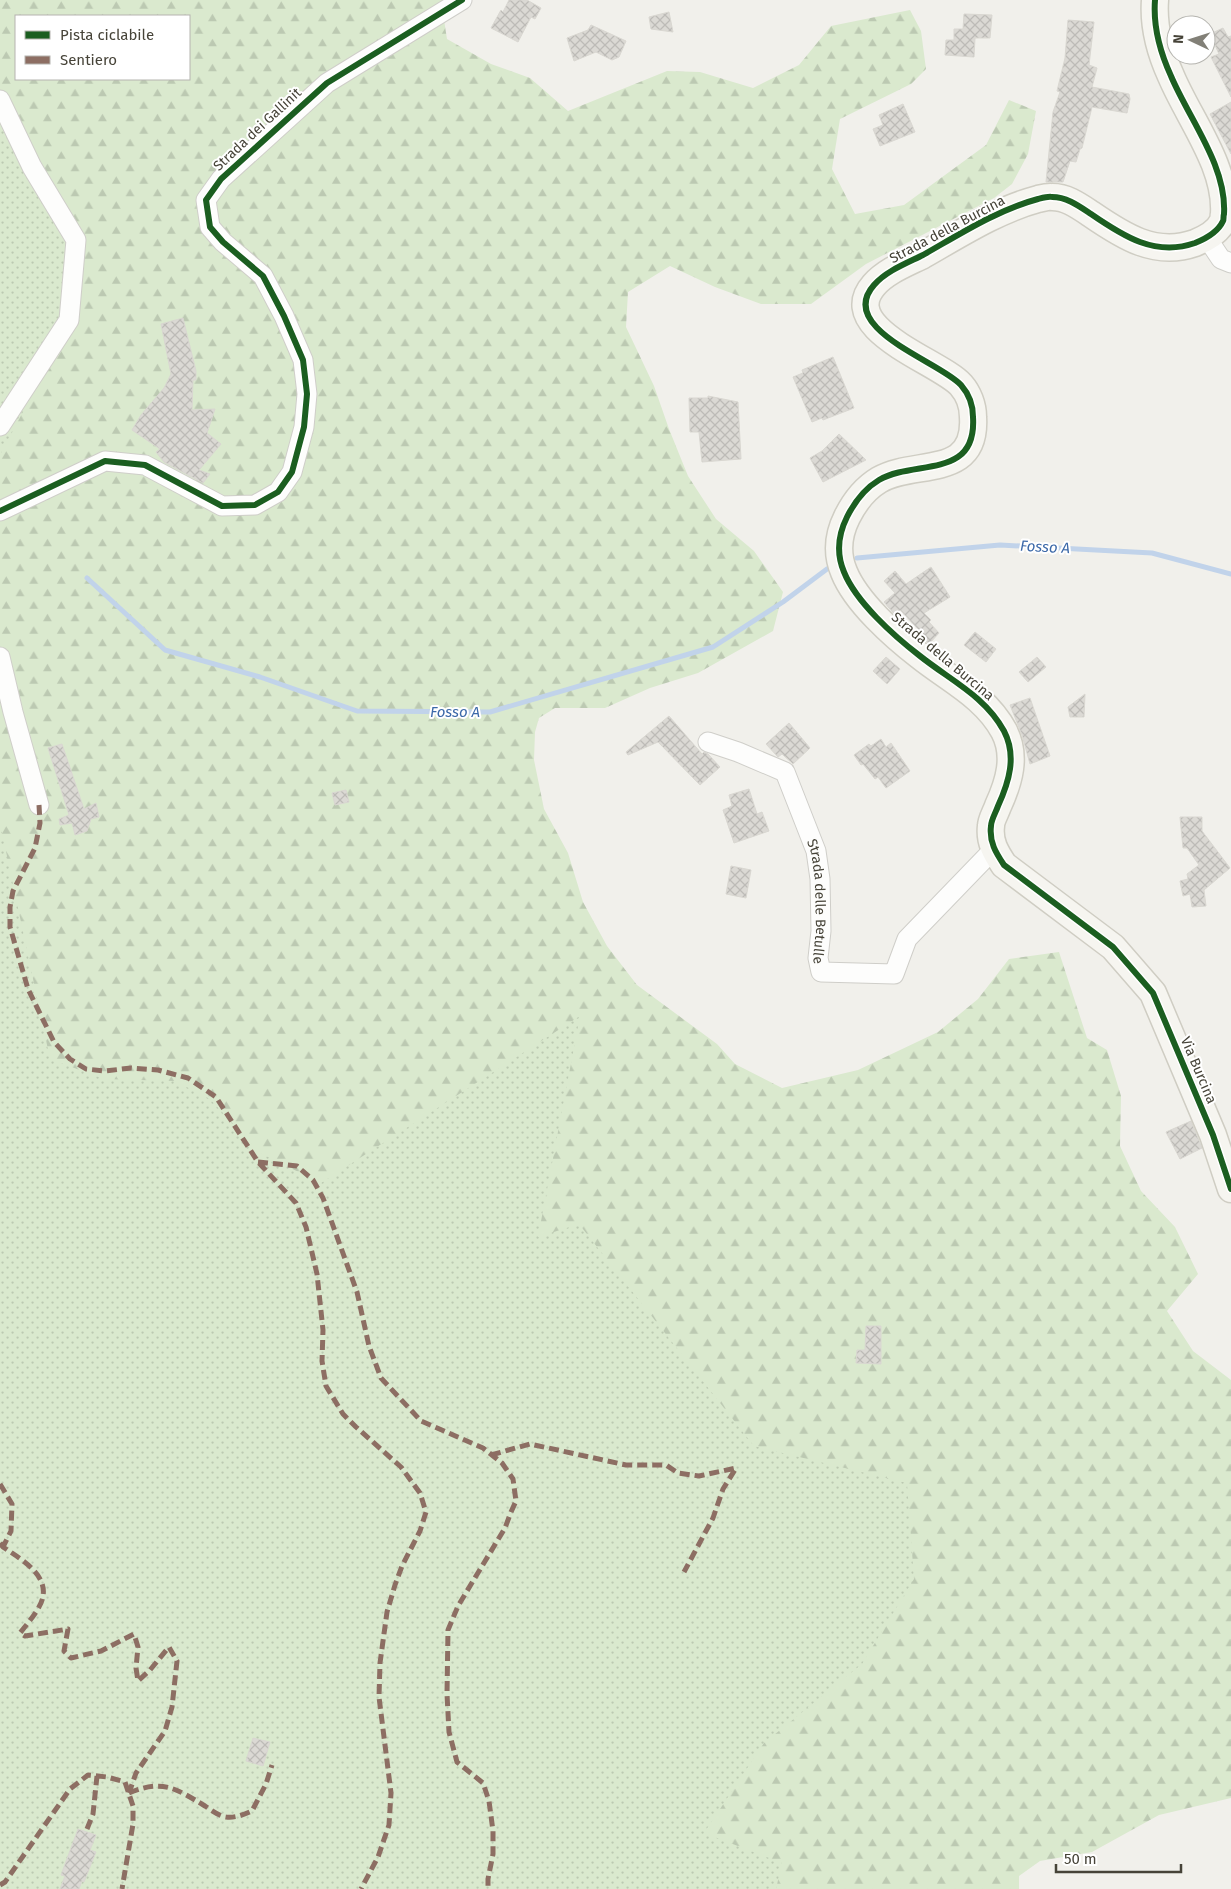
<svg xmlns="http://www.w3.org/2000/svg" width="1231" height="1889" viewBox="0 0 1231 1889" font-family="'Fira Sans',sans-serif">
	<defs>
		<pattern id="forest-firs" width="22" height="20" patternUnits="userSpaceOnUse" patternTransform="scale(1.25)"><rect width="22" height="20" fill="#dae9ce"/><path d="M5 1l3.5 6h-7zM16 11l3.5 6h-7z" fill="#bcc9b2"/></pattern>
		<pattern id="park-dots" width="8" height="8" patternUnits="userSpaceOnUse" patternTransform="scale(1.25)"><rect width="8" height="8" fill="#dae9ce"/><path d="M2 2h.1M6 6h.1" fill="none" stroke="#bcc9b2" stroke-width="1.8" stroke-linecap="round"/></pattern>
		<pattern id="building-cross-hatch" width="8" height="8" patternUnits="userSpaceOnUse" patternTransform="scale(1.25)"><rect width="8" height="8" fill="#dbd9d4"/><path d="M0 0l8 8M0 8l8-8" fill="none" stroke="#bdbbb7"/></pattern>
	</defs>
	<rect width="100%" height="100%" fill="#f1f0eb"/>
	<path fill="url(#forest-firs)" fill-rule="evenodd" d="M0,0H446L442,7L447,39L491,64L530,78L568,111L667,71L700,72L753,88L799,65L831,26L910,10L921,31L926,69L911,84L840,119L832,169L855,214L904,205L986,145L1009,100L1036,111L1028,154L1012,184L994,198L866,264L811,304H761L715,287L670,266L628,292L626,327L654,386L669,429L688,476L716,519L754,551L783,592L773,631L698,673L650,688L605,708H555L539,718L535,732L534,760L544,809L568,853L583,902L607,946L637,985L717,1044L735,1064L782,1088L858,1070L938,1032L978,999L1009,959L1059,952L1087,1038L1107,1050L1121,1096L1120,1146L1141,1191L1175,1227L1198,1274L1167,1311L1193,1351L1231,1380V1798L1159,1815L1092,1852L1040,1861L1019,1876V1889H0ZM16,16H189V79H16Z"/>
	<path fill="url(#park-dots)" d="M0,102L70,240L64,335L0,455Z
		M0,823L50,1059L104,1079L175,1081L210,1099L260,1153L321,1183L580,1016L538,1237L579,1224L754,1446L907,1483L914,1579L862,1664L764,1743L704,1833L782,1863L776,1889H0Z"/>
	<g fill="none" stroke-linecap="round" stroke-linejoin="round">
		<path stroke="#c1d3ea" stroke-width="5" d="M857,558L1000,545L1152,553L1231,574
			M87,578L165,650L260,677L357,711L490,712L713,647L783,602L827,569"/>
	</g>
	<path fill="url(#building-cross-hatch)" stroke="#d9d7d1" d="M509,0H527L541,8L535,19L531,17L518,42L491,28L501,10L503,12Z
		M669,12L673,32L651,29L649,17Z
		M964,14L992,15L990,38H975L974,57L945,55L946,40H954V29H963Z
		M1068,20L1094,22L1089,65L1097,68L1092,87L1129,94L1130,99L1127,113L1092,107L1082,148L1080,149L1076,162L1070,161L1063,182H1046L1053,112L1060,92L1057,91L1065,58Z
		M591,25L626,41L619,57L612,60L596,52L574,61L567,38L588,30Z
		M1223,28L1228,37L1231,36V97L1211,57L1219,54L1210,34Z
		M1231,102V154L1210,114Z
		M903,104L915,132L880,146L873,129L883,125L879,115Z
		M183,318L196,371V380H193L192,410L215,409L207,433L221,444L199,470L210,474L203,483L164,462L156,452L160,449L132,430L141,415L164,388L171,374L161,324Z
		M833,357L854,408L823,420L822,418L812,422L793,377L803,373L802,370Z
		M708,396L738,402L741,459L702,462L699,432H690L689,398H708Z
		M839,434L866,460L823,482L810,458L822,451Z
		M931,567L950,597L924,613L931,620L929,622L939,633L929,644L915,632L918,629L900,610L895,615L884,602L895,593L884,581L895,571L906,584Z
		M975,632L996,649L986,662L964,645Z
		M886,657L900,669L887,684L873,671Z
		M1037,657L1046,667L1028,682L1019,672Z
		M1085,694L1084,717H1070L1068,707Z
		M1030,698L1050,756L1030,764L1022,735L1010,705Z
		M669,716L702,754L704,752L708,754L720,767L700,785L658,742L628,755L626,752Z
		M789,723L810,748L793,764L782,754L778,757L766,744Z
		M881,739L886,747L891,743L910,771L886,788L878,777L875,779L863,764L861,765L854,755L869,744L871,746Z
		M62,744L84,809L96,803L99,817L91,819L87,831L75,835L72,823L60,825L59,819L69,815L48,748Z
		M749,789L757,814L762,812L769,831L734,843L723,810L732,806L729,795Z
		M346,790L349,802L335,805L332,793Z
		M1180,817H1202V831L1230,868L1204,890L1206,906L1192,907L1190,894L1183,896L1180,881L1188,879L1187,874L1199,865L1187,848H1183Z
		M731,866L751,870L746,898L726,894Z
		M1191,1121L1202,1148L1180,1159L1166,1132Z
		M866,1326H881V1364L856,1363L857,1350H865Z
		M253,1738L270,1742L263,1766L246,1761Z
		M78,1829L96,1835L90,1850L96,1852L84,1882L82,1881L79,1889H60L65,1876L61,1875Z"/>
	<g fill="none" stroke-linecap="round" stroke-linejoin="round">
		<defs>
			<g id="street">
				<path d="M0,100L32,167L76,240L69,320L0,426"/>
				<path d="M1207,238L1221,259L1231,263"/>
				<path d="M0,511L105,461L145,465L222,506L255,505L278,492L292,472L304,427L307,394L303,360L284,316L263,276L223,242L210,227L206,200L221,179L327,83L462,0"/>
				<path d="M0,657L13,712L39,805"/>
				<path id="s1" d="M708,742L738,752L785,772L816,851L820,879L821,931L818,958L821,972L894,974L907,939L993,850"/>
			</g>
			<path id="secondary" d="M1155,0C1153,26 1160,52 1171,76C1189,119 1227,166 1224,214C1223,217 1224,219 1223,221C1218,232 1205,239 1195,243C1155,257 1123,236 1091,214C1079,206 1067,197 1052,197C1049,196 1042,198 1038,199C997,210 960,234 923,255C907,263 886,271 874,285C835,329 941,362 961,385C968,393 973,405 973,417C977,480 915,459 879,480C864,489 855,501 847,517C838,535 836,553 844,572C856,602 894,636 920,656C950,680 985,696 1004,731C1017,756 1009,782 998,806C996,812 991,820 991,826C989,842 996,853 1004,865L1113,947L1153,993L1213,1135L1231,1189"/>
		</defs>
		<use href="#street" stroke="#cfcec9" stroke-width="21"/>
		<use href="#secondary" stroke="#cfcdc3" stroke-width="29"/>
		<use href="#street" stroke="#fdfdfc" stroke-width="19"/>
		<use href="#secondary" stroke="#f6f5f0" stroke-width="26"/>
		<path stroke="#8d6e63" stroke-width="5" stroke-dasharray="10 5" stroke-linecap="butt" d="M39,805L40,823L35,848L13,891L10,907V927L28,989L54,1042L70,1059L86,1069L105,1071L131,1068L158,1070L188,1078L216,1097L258,1162L296,1203L306,1227L317,1274L323,1330L322,1361L326,1386L343,1414L356,1427L401,1467L420,1493L426,1512L420,1531L402,1566L395,1585L387,1612L380,1663L379,1697L391,1793L389,1825L378,1857L361,1889
			M258,1162L297,1166L313,1180L323,1198L357,1292L369,1346L381,1378L421,1421L483,1448L502,1463L513,1479L516,1501L511,1512L505,1528L458,1606L448,1630L447,1694L449,1732L457,1762L483,1783L489,1801L493,1831V1854L488,1879V1889
			M491,1455L530,1444L626,1465H666L678,1473L699,1476L736,1468L723,1489L713,1518L684,1572
			M0,1484L12,1504L11,1531L0,1553
			M0,1543L3,1547C19,1558 47,1573 43,1596C42,1607 27,1624 20,1633L25,1636L68,1629L64,1651L71,1658L101,1651L134,1634L138,1647L136,1668L138,1681L150,1670L169,1647L177,1661L172,1707L165,1731L136,1773L129,1793
			M129,1793C163,1779 175,1788 205,1806C211,1810 219,1816 226,1817C235,1818 243,1815 252,1811L266,1784L272,1765
			M87,1829L93,1814L97,1776
			M0,1885L5,1882L70,1789L88,1775L107,1777L125,1782L133,1806V1824L122,1889"/>
		<defs>
			<path id="cycleway" d="M1155,0C1153,26 1160,52 1171,76C1189,119 1227,166 1224,214C1223,217 1224,219 1223,221C1218,232 1205,239 1195,243C1155,257 1123,236 1091,214C1079,206 1067,197 1052,197C1049,196 1042,198 1038,199C997,210 960,234 923,255C907,263 886,271 874,285C835,329 941,362 961,385C968,393 973,405 973,417C977,480 915,459 879,480C864,489 855,501 847,517C838,535 836,553 844,572C856,602 894,636 920,656C950,680 985,696 1004,731C1017,756 1009,782 998,806C996,812 991,820 991,826C989,842 996,853 1004,865L1113,947L1153,993L1213,1135L1231,1189
				M0,511L105,461L145,465L222,506L255,505L278,492L292,472L304,427L307,394L303,360L284,316L263,276L223,242L210,227L206,200L221,179L327,83L462,0"/>
		</defs>
		<use href="#cycleway" stroke="#fff" stroke-width="9"/>
		<use href="#cycleway" stroke="#1b5e20" stroke-width="6"/>
	</g>
	<g text-anchor="middle" stroke-width="4" stroke-linejoin="round" paint-order="stroke">
		<g font-size="14" fill="#464338" stroke="#fff">
			<text transform="translate(257 129) rotate(-43)" y="5">Strada dei Gallinit</text>
			<text transform="translate(947 229) rotate(-28)" y="5">Strada della Burcina</text>
			<text transform="translate(943 656) rotate(40)" y="5">Strada della Burcina</text>
			<text dy="5" stroke="none"><textPath href="#s1" startOffset="218">Strada delle Betulle</textPath></text>
			<text transform="translate(1199 1070) rotate(67)" y="5">Via Burcina</text>
		</g>
		<g font-size="15" font-style="italic" fill="#3b68a8" stroke="#fff">
			<text transform="translate(1045 547) rotate(3)" y="5">Fosso A</text>
			<text x="455" y="717">Fosso A</text>
		</g>
	</g>
	<rect x="15" y="15" width="175" height="65" fill="#ffffff" stroke="#b5b4af"/>
	<rect x="25" y="31" width="25" height="8" fill="#1b5e20" stroke="#b5b4af"/>
	<text x="60" y="40" font-size="15" fill="#464338">Pista ciclabile</text>
	<rect x="25" y="56" width="25" height="8" fill="#8d6e63" stroke="#b5b4af"/>
	<text x="60" y="65" font-size="15" fill="#464338">Sentiero</text>
	<g transform="translate(1191 40) rotate(274)"><circle r="24" fill="#ffffff" stroke="#b5b4af"/>
	<path d="M0-4L9 19L0 12L-9 19Z" fill="#828077"/>
	<text y="-8" font-size="14" font-weight="bold" text-anchor="middle" fill="#464338">N</text>
	</g>
	<path d="M1056 1864v8h125v-8" fill="none" stroke="#464338" stroke-width="2.5"/>
	<text x="1064" y="1864" font-size="15" fill="#464338" stroke="#ffffff" stroke-width="4" paint-order="stroke">50 m</text>
</svg>
